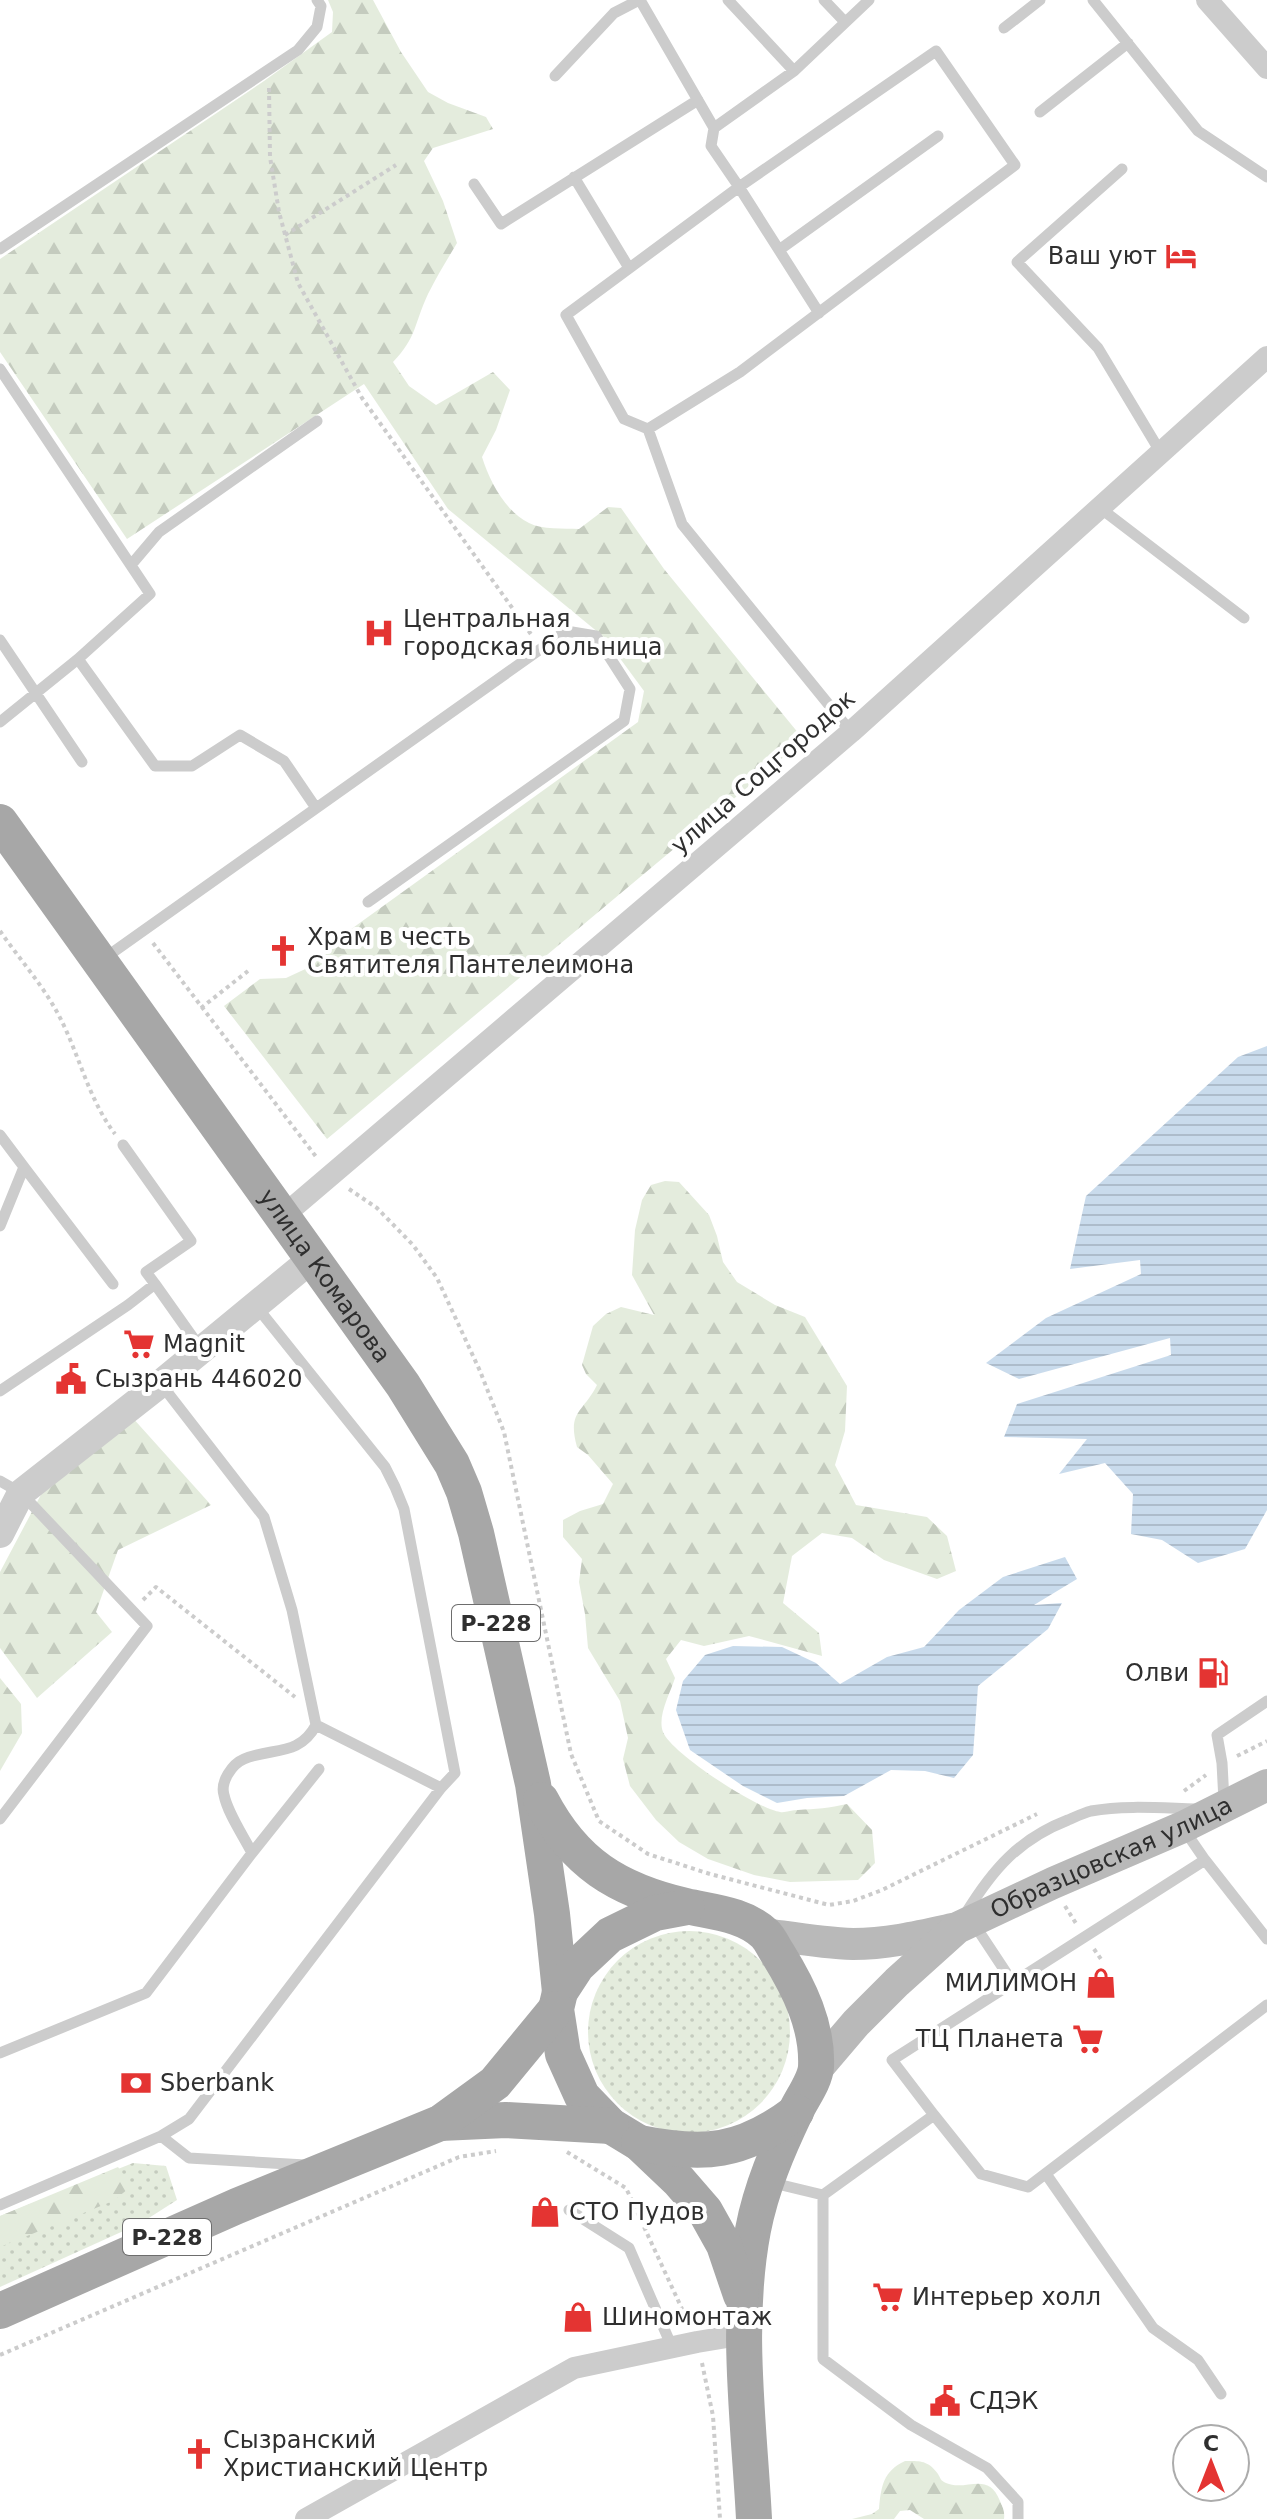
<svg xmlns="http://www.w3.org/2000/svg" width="1267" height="2519" viewBox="0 0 1267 2519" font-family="'DejaVu Sans',sans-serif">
	<defs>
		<pattern id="grass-dots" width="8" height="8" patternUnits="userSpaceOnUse" patternTransform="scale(2)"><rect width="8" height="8" fill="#e4ecdd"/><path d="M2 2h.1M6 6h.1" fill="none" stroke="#c4cbbe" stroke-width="1.8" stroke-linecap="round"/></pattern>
		<pattern id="forest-firs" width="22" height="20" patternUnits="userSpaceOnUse" patternTransform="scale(2)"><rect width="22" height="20" fill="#e4ecdd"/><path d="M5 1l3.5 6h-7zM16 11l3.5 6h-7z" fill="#c4cbbe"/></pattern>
		<pattern id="water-rules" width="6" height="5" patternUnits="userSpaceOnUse" patternTransform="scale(2)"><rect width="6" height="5" fill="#c9dbec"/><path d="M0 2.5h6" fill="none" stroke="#adbccb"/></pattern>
	</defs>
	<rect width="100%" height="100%" fill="#fff"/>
	<path fill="url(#grass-dots)" d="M588 2032a101 101 0 1 1 202 0a101 101 0 1 1-202 0Z
		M133,2163L166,2166L177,2200L141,2223L0,2287V2216Z"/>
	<path fill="url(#forest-firs)" d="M328,0H373L401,52L428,92L448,103L486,117L493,129L433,148L424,161L443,201L457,243C447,260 437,276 428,294C414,324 417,337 393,362L409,386L436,405L493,372L510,390L496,430L482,457C490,482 505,511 529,523C542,530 564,528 579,529L608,507L621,508L664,569L804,740L327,1139L224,1006L260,979L286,978L314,965L325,948L638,722L644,691L605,638L448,509L364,384L127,539L0,352V259L264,81L332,32L333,12Z
		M665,1181L679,1182L709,1215L717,1236L723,1262L737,1282L775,1305L805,1317L847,1386L845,1431L835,1465L856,1505L927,1517L947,1536L956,1571L937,1579L884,1560L852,1538L822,1533L792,1556L783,1603L819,1633L822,1656L749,1636L704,1646L681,1640L666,1659L675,1678C670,1694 657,1716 663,1732C671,1753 757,1809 780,1812C785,1813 792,1810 798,1810C815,1809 830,1808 847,1804L872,1830L875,1863L858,1880L790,1882L754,1875L708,1859L679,1842L656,1820L630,1786L623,1759L628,1738L620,1701L588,1648L585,1614L579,1582L582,1559L563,1537V1520L580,1511L603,1504L613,1484L588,1455L577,1447C567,1411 583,1413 597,1385L586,1374L582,1365L593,1326L606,1314L621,1307L654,1315L632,1275L635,1230L642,1200L651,1185Z
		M131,1416L211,1505L118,1550L96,1612L112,1632L37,1698L0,1648V1572L53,1472Z
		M0,1678L21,1704L22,1733L0,1771Z
		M118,2167L125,2177L128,2189L113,2201L0,2247V2216Z
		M905,2461C920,2461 928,2460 938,2474C941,2479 940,2480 946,2483C966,2492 988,2470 1000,2501C1003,2508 1005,2512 1004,2519H924L910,2510L900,2511L894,2519H852L872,2514L879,2509C881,2487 883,2471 905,2461Z"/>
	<path fill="url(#water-rules)" d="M1267,1046V1510L1245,1549L1198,1563L1162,1540L1131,1534L1133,1494L1105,1463L1059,1474L1087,1439L1004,1437L1017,1404L1171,1355L1170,1338L1019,1379L986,1363L1046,1318L1141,1274L1140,1260L1070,1269L1086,1196L1238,1057Z
		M1065,1557L1077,1579L1034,1605L1062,1603L1048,1629L978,1686L973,1755L954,1778L925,1771L891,1770L844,1796L807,1798L777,1803L743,1786L690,1750L676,1710L683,1681L705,1655L733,1646L782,1647L816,1663L840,1684L887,1657L924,1647L959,1610L1003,1577Z"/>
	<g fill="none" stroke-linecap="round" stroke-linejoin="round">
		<path stroke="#ccc" stroke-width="4" stroke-dasharray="4 4" stroke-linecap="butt" d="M269,88L270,157L279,212L298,283L362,398L533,637
			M285,235L396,165
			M0,931C18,957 41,983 57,1012C79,1052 87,1097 115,1134
			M153,943L317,1158
			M201,1008L248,971
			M349,1189L377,1208L413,1245L437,1278L480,1371L504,1432L571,1754L599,1821L648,1854L710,1874L829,1905L853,1901L882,1890L1037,1814
			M143,1600L156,1587L295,1697
			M1237,1756L1267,1741
			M1184,1791L1206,1775
			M1065,1906L1077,1925
			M1094,1949L1103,1962
			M567,2152L626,2188L689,2324
			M0,2355L459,2157L496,2151
			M702,2363L713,2416L720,2519"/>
		<path stroke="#ccc" stroke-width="11" d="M640,0L714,128
			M728,0L794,71
			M824,0L845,22
			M1093,0L1198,131L1267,177
			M1004,28L1040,0
			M555,76L614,13L639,0
			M1040,112L1128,43
			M1122,169L1017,262L1098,348L1161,453
			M574,177L629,268
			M474,184L501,224L698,100
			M0,249L298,50L317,27L321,6L317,0
			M779,250L938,136
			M0,369L150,594L78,659L0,722
			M648,429L624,419L566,315L739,187L819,313
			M1100,508L1244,618
			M131,565L159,532L317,421
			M0,640L82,762
			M78,659L155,766H192L240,735L284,761L316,808
			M851,732L682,524L648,429L740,372L1015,165L936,51L739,187L711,146L714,128L794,71L869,0
			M102,960L566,631L596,636L630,689L624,721L368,902
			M0,1135L24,1167L0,1226
			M123,1145L191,1241L146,1272L155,1284
			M24,1167L113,1284
			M256,1306L385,1467L395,1487L404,1509L455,1773L441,1788
			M0,1391L128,1305L155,1284L201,1349
			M0,1481L21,1493L147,1626L0,1819
			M1224,1801L1222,1763L1217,1735L1267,1701
			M1185,1831L1205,1860L1267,1939
			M252,1853L319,1769
			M966,1913C993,1869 1019,1839 1068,1820C1075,1817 1083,1813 1091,1811C1125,1805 1160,1808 1195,1809
			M974,1924L1013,1983
			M0,2053L146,1993L252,1853C243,1835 228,1814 224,1795C220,1782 232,1764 244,1759C272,1747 299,1757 316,1725
			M934,2115L892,2060L1205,1860
			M161,2136L189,2158L305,2165
			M1046,2174L1153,2328L1198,2360L1221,2394
			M769,2182L823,2195
			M823,2195L934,2115L981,2174L1028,2187L1267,2005
			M823,2195V2359L911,2425L987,2468L1018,2502V2519
			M0,2205L161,2136L189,2119L441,1788L316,1725L292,1610L264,1517L161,1384
			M569,2210L629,2248L672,2347"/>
		<path stroke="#ccc" stroke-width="22" d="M1207,0L1267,68
			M283,1216L851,732L1267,357
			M306,2519L574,2368L697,2342L745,2334"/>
		<path stroke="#ccc" stroke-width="28" d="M0,1534L21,1493L160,1384L313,1258"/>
		<g stroke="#b9b9b9" stroke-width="32">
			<path d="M765,1934C794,1938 823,1943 853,1944C887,1944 921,1936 953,1929"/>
			<path id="s1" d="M816,2070L856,2023L897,1982L957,1928L1053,1883L1183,1827L1267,1785"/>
		</g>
		<g stroke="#a7a7a7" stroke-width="36">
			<path id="s2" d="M0,822L403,1385L452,1464L464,1492L476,1533L533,1784L552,1914L560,1992"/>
			<path d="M541,1800C574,1863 617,1890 686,1906C712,1912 744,1914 765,1934C770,1939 774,1948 778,1954C799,1988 818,2026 816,2067C815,2081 802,2098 796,2111C778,2149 761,2188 753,2230C735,2324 749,2423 754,2519"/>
			<path d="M687,1907L655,1913L610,1935L577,1966L560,1992L556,2009L563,2054L582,2096L611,2126L639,2143L679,2181L705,2211L724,2245L741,2295"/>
			<path d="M440,2123L506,2120L611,2126"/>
			<path d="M639,2143C704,2156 742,2153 796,2112"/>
			<path d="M0,2311L237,2206L440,2123L495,2083L556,2009"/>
		</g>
	</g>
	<defs>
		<symbol id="hotel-bare" viewBox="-9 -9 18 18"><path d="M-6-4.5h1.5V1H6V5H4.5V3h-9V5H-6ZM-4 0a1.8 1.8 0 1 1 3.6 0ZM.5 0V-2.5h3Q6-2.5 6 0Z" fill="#e43432" stroke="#fff" stroke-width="2.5" paint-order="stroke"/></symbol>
		<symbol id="hospital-bare" viewBox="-9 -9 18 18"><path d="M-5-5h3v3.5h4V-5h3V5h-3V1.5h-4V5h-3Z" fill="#e43432" stroke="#fff" stroke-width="2.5" paint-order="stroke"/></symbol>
		<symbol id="church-bare" viewBox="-9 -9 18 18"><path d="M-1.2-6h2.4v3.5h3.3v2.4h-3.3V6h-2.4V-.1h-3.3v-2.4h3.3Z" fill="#e43432" stroke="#fff" stroke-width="2.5" paint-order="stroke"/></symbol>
		<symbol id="supermarket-bare" viewBox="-9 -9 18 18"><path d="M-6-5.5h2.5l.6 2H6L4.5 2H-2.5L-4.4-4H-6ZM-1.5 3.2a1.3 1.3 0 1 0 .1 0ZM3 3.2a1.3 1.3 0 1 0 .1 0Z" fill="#e43432" stroke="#fff" stroke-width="2.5" paint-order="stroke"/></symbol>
		<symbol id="civic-bare" viewBox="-9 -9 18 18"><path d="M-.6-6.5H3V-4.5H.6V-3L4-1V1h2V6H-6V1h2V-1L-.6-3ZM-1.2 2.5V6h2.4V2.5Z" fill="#e43432" stroke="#fff" stroke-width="2.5" paint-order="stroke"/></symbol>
		<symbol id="fuel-bare" viewBox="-9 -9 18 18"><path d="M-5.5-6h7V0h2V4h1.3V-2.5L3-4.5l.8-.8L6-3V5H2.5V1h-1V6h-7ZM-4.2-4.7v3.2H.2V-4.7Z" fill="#e43432" stroke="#fff" stroke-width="2.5" paint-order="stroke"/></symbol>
		<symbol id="shop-bare" viewBox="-9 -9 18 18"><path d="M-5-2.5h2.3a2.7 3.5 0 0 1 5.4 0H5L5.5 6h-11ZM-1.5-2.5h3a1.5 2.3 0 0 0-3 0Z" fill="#e43432" stroke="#fff" stroke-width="2.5" paint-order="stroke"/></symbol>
		<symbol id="bank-bare" viewBox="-9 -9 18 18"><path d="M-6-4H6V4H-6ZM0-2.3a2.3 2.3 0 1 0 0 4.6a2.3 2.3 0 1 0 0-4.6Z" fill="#e43432" stroke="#fff" stroke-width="2.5" paint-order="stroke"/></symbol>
	</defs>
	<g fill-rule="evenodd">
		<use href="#hotel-bare" x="1159" y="234" width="44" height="44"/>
		<use href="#hospital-bare" x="357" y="611" width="44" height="44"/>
		<use href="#church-bare" x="261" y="929" width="44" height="44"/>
		<use href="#supermarket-bare" x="117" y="1322" width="44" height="44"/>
		<use href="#civic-bare" x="49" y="1357" width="44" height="44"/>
		<use href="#fuel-bare" x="1191" y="1651" width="44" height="44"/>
		<use href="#shop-bare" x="1079" y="1961" width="44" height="44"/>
		<use href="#supermarket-bare" x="1066" y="2017" width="44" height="44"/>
		<use href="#bank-bare" x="114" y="2061" width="44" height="44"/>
		<use href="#shop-bare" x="523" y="2190" width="44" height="44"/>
		<use href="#supermarket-bare" x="866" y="2275" width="44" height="44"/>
		<use href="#shop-bare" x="556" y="2295" width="44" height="44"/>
		<use href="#civic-bare" x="923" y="2379" width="44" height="44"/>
		<use href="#church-bare" x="177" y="2432" width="44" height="44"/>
	</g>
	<g text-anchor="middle" stroke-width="8" stroke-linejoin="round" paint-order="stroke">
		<g fill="#fff" stroke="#6d6d6d" stroke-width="2">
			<rect x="452" y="1605" width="88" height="36" rx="6"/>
			<rect x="123" y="2219" width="88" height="36" rx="6"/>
		</g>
		<g font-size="22" font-weight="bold" fill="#2f2f2f">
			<text x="496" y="1631">Р-228</text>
			<text x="167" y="2245">Р-228</text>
		</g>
		<g font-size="24" fill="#2f2f2f" stroke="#fff" text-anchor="start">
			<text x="1157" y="264" text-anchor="end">Ваш уют</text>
			<text x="403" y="627">Центральная<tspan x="403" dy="28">городская больница</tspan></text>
			<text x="307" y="945">Храм в честь<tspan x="307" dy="28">Святителя Пантелеимона</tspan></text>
			<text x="163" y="1352">Magnit</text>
			<text x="95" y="1387">Сызрань 446020</text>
			<text x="1189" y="1681" text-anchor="end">Олви</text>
			<text x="1077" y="1991" text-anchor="end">МИЛИМОН</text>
			<text x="1064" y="2047" text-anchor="end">ТЦ Планета</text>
			<text x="160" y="2091">Sberbank</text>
			<text x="569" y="2220">СТО Пудов</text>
			<text x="912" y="2305">Интерьер холл</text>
			<text x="602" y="2325">Шиномонтаж</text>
			<text x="969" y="2409">СДЭК</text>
			<text x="223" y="2448">Сызранский<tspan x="223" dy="28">Христианский Центр</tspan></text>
		</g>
		<g font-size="24" fill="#2f2f2f" stroke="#fff">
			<text transform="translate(763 772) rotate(-41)" y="8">улица Соцгородок</text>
			<text dy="8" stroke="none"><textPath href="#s2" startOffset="558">улица Комарова</textPath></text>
			<text dy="8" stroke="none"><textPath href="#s1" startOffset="370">Образцовская улица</textPath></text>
		</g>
	</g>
	<g transform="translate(1211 2463)"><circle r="38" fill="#ffffff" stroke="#acacac" stroke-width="2"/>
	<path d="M0-6L14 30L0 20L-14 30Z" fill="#e43432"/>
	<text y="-12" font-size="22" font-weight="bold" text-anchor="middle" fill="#2f2f2f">С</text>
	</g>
</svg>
